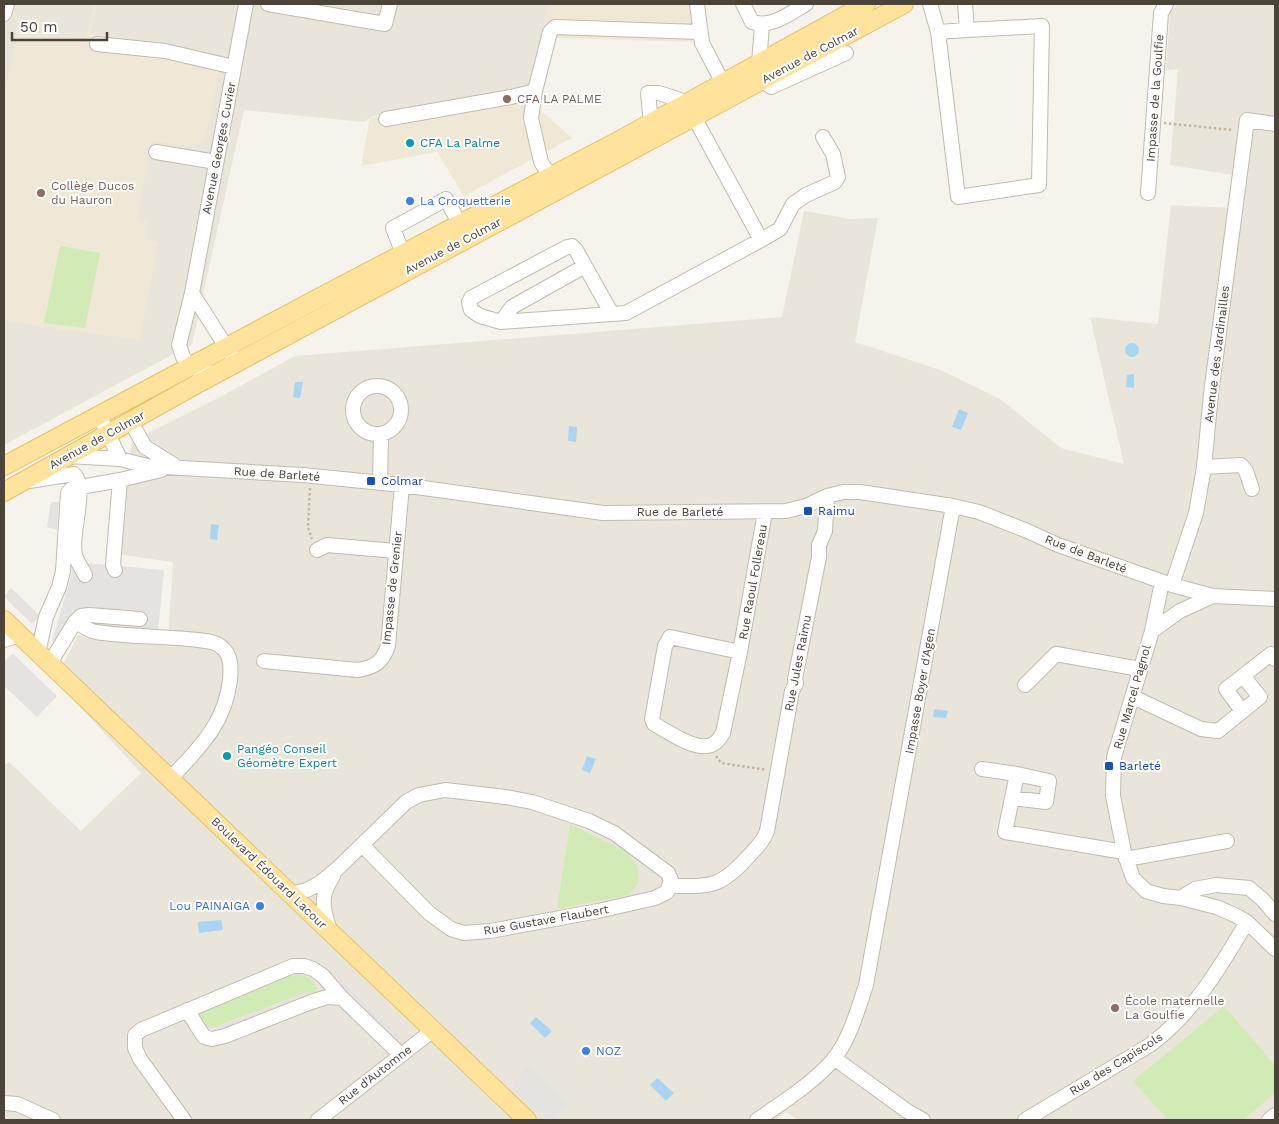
<svg xmlns="http://www.w3.org/2000/svg" width="1279" height="1124" viewBox="0 0 1279 1124" font-family="'Work Sans',sans-serif">
	<rect width="100%" height="100%" fill="#f6f3ec"/>
	<path fill="#eae5da" d="M4,4H549L530,88L374,116L363,122L244,110L192,344L4,445Z
		M1179,4H1275V1120H798L786,1112L775,1120H4V765L9,762L81,831L141,773L55,680L78,635L168,642L173,562L116,554L132,441L222,396L295,356L782,317L804,211L849,219L878,218L855,342L943,371L1000,399L1061,448L1124,464L1090,317L1158,324L1171,205L1231,208L1234,175L1170,165L1178,69L1166,70L1170,10Z"/>
	<path fill="#efe8d6" d="M94,4H97L91,33L145,44L146,40L167,44L165,51L220,70L205,140L192,147L152,141L137,219L147,222L144,239L158,242L140,340L4,321V99L18,29L85,42Z
		M549,4H692L696,42L556,38L539,109L572,138L464,196L437,152L361,166L370,118L530,88Z"/>
	<path fill="#d2eab5" d="M60,246L100,253L85,328L44,323Z
		M570,824L627,852L638,867L639,882L629,895L557,909Z
		M286,974C299,974 320,976 316,994L307,992L215,1027L203,1026L199,1018L200,1011Z
		M1224,1006L1275,1065V1093L1243,1120H1168L1133,1081Z"/>
	<path fill="#e5e3e0" d="M51,502H59L57,530L47,527Z
		M86,563L164,570L158,631L76,627L65,652L52,641L73,569L83,571Z
		M11,588L40,616L32,624L4,597Z
		M13,654L57,696L37,717L4,686V661Z
		M342,980L401,1038L395,1044L336,986Z
		M307,992L316,994L228,1031L206,1032L203,1026L215,1027Z
		M529,1065L569,1105L553,1120H548L512,1085Z"/>
	<path fill="#a9d4f2" d="M1125 350a7 7 0 1 1 14 0a7 7 0 1 1-14 0Z
		M1134,374V388L1126,387L1127,375Z
		M295,382H303L300,398L293,397Z
		M959,409L968,413L961,430L952,427Z
		M569,426L577,427L576,442L568,441Z
		M211,524L219,525L217,540L210,539Z
		M934,709L948,711L946,718L933,717Z
		M587,756L596,759L590,773L582,770Z
		M221,920L223,930L199,933L198,922Z
		M536,1017L552,1031L545,1038L530,1023Z
		M657,1078L674,1093L666,1101L650,1085Z"/>
	<g fill="none" stroke-linecap="round" stroke-linejoin="round">
		<defs>
			<path id="minor" d="M268,4L385,24L390,4
				M697,4L702,43L723,83
				M743,4L752,22C772,28 789,14 806,4
				M930,4L938,32L958,197L1039,185L1042,26L967,30L965,4
				M4,14L7,4
				M938,32L967,30
				M97,44L165,51L234,67
				M759,63L762,25
				M763,80L771,87L846,53
				M386,119L511,97L535,91
				M651,122L648,93H659L686,102
				M156,152L216,162
				M550,176L541,162L531,118L535,91L550,32L555,27L699,32
				M1148,193L1161,13L1166,4
				M761,240L780,229L793,204L806,195L835,182L838,177L833,154L823,137
				M398,256L401,249L393,228L446,199L460,224
				M192,293L232,356
				M612,314L576,250L572,246L567,247L471,298L469,302L471,310L480,316L501,322L626,313L761,240L694,117
				M501,322L512,307L585,266
				M215,374L190,367L183,357L179,345L192,293L246,4
				M353 410a24 24 0 1 1 48 0a24 24 0 1 1-48 0Z
				M99,415L120,459
				M131,422L145,447L174,465
				M68,456L120,459L147,466L303,475L402,485L603,513L786,511L806,506L827,496L843,492H860L953,506L979,512L1025,530L1058,545L1172,585L1213,596L1275,599
				M1204,467L1241,465L1246,471L1252,489
				M29,481L74,474C88,487 70,536 75,554C76,561 82,568 85,575
				M380,483L381,434
				M317,550L327,545L396,551
				M115,570L113,565L120,480L161,470
				M1172,585L1196,513L1204,467L1211,394L1247,120L1275,124
				M1213,596L1180,611L1152,631L1114,757L1113,796L1124,852L1133,878L1146,891L1163,896L1181,898L1216,907L1235,915L1247,922L1275,949
				M75,622C82,625 89,631 96,632C129,637 164,636 198,640C205,641 214,641 220,646C232,654 231,668 230,680C225,724 199,748 170,779
				M1152,631L1162,582
				M4,640L19,635
				M740,652L670,637L665,646L652,719L654,724C669,732 701,756 716,742C719,740 721,736 723,733L740,652L765,512
				M38,653L46,617L59,587L63,571L68,493L71,489L75,488L120,480
				M264,661L358,670C375,667 382,663 388,646L402,485
				M50,663L75,622L81,616L89,615L140,619
				M1025,685L1056,654L1140,669
				M1133,697L1201,729L1218,731L1260,697L1243,676
				M1242,711L1226,689L1271,654L1275,659
				M982,769L1017,774L1005,832L1124,852
				M1012,798L1046,802L1049,781L1017,774
				M1126,859L1227,841
				M669,886C708,886 719,889 746,859C754,850 763,843 767,831L792,691L796,683L795,679L819,557V545L825,531L827,496
				M290,894L307,890L320,883L337,869L406,802L419,795L445,790L506,797L532,802L589,821L614,833L668,873L671,880L667,892L655,898L598,911L490,931L464,933L451,929L429,913L362,845
				M1181,898L1195,889L1216,885L1249,888L1262,899L1275,914
				M330,931C323,908 319,898 333,876
				M187,1010L204,1037L212,1039L225,1036L311,1002L327,997L342,998
				M834,1058L907,1111L923,1120
				M4,1103L17,1104L53,1120
				M184,1120L140,1059L135,1048V1035L141,1030L293,966H304L313,969L323,976L342,998L401,1055
				M318,1120L432,1031
				M757,1120C784,1101 812,1084 833,1060C850,1039 858,1009 866,985L953,506
				M1025,1120L1150,1045C1194,1012 1219,969 1247,922
				M1269,1120L1275,1115"/>
			<path id="major" d="M4,466L326,294L618,141L866,4
				M4,492L197,384L904,4
				M4,620L527,1120"/>
		</defs>
		<use href="#minor" stroke="#c2bbae" stroke-width="16"/>
		<use href="#major" stroke="#e6c16a" stroke-width="20"/>
		<path stroke="#c4b79f" stroke-width="2.5" stroke-dasharray="2.5 2.5" stroke-linecap="butt" d="M1164,123L1233,130
			M310,488L308,527L312,539
			M716,756L721,763L767,770"/>
		<use href="#minor" stroke="#fff" stroke-width="14"/>
		<use href="#major" stroke="#ffe39c" stroke-width="18"/>
	</g>
	<g fill="#8d6e63" stroke="#fff" stroke-width="2">
		<circle cx="507" cy="99" r="5"/>
		<circle cx="41" cy="193" r="5"/>
		<circle cx="1115" cy="1008" r="5"/>
	</g>
	<g fill="#0f9aa8" stroke="#fff" stroke-width="2">
		<circle cx="410" cy="143" r="5"/>
		<circle cx="227" cy="756" r="5"/>
	</g>
	<g fill="#3f7fe0" stroke="#fff" stroke-width="2">
		<circle cx="410" cy="201" r="5"/>
		<circle cx="260" cy="906" r="5"/>
		<circle cx="586" cy="1051" r="5"/>
	</g>
	<g fill="#1a4fb4" stroke="#fff" stroke-width="2">
		<rect x="366" y="476" width="10" height="10" rx="2.5"/>
		<rect x="803" y="506" width="10" height="10" rx="2.5"/>
		<rect x="1104" y="761" width="10" height="10" rx="2.5"/>
	</g>
	<g text-anchor="middle" stroke-width="4" stroke-linejoin="round" paint-order="stroke">
		<g font-size="12" fill="#4b4439" stroke="#fff">
			<text transform="translate(810 55) rotate(-28)" y="4">Avenue de Colmar</text>
			<text transform="translate(1155 98) rotate(-86)" y="4">Impasse de la Goulfie</text>
			<text transform="translate(219 148) rotate(-79)" y="4">Avenue Georges Cuvier</text>
			<text transform="translate(453 246) rotate(-28)" y="4">Avenue de Colmar</text>
			<text transform="translate(1217 354) rotate(-83)" y="4">Avenue des Jardinailles</text>
			<text transform="translate(97 440) rotate(-29)" y="4">Avenue de Colmar</text>
			<text transform="translate(277 474) rotate(4)" y="4">Rue de Barleté</text>
			<text x="680" y="516">Rue de Barleté</text>
			<text transform="translate(1086 554) rotate(21)" y="4">Rue de Barleté</text>
			<text transform="translate(753 582) rotate(-80)" y="4">Rue Raoul Follereau</text>
			<text transform="translate(392 588) rotate(-84)" y="4">Impasse de Grenier</text>
			<text transform="translate(798 663) rotate(-79)" y="4">Rue Jules Raimu</text>
			<text transform="translate(920 691) rotate(-80)" y="4">Impasse Boyer d'Agen</text>
			<text transform="translate(1132 697) rotate(-74)" y="4">Rue Marcel Pagnol</text>
			<text transform="translate(269 873) rotate(44)" y="4">Boulevard Édouard Lacour</text>
			<text transform="translate(546 920) rotate(-10)" y="4">Rue Gustave Flaubert</text>
			<text transform="translate(1116 1064) rotate(-32)" y="4">Rue des Capiscols</text>
			<text transform="translate(375 1075) rotate(-38)" y="4">Rue d'Automne</text>
		</g>
		<g font-size="12" fill="#785e54" stroke="#fff" text-anchor="start">
			<text x="517" y="103">CFA LA PALME</text>
			<text x="51" y="190">Collège Ducos<tspan x="51" dy="14">du Hauron</tspan></text>
			<text x="1125" y="1005">École maternelle<tspan x="1125" dy="14">La Goulfie</tspan></text>
		</g>
		<g font-size="12" fill="#0d838f" stroke="#fff" text-anchor="start">
			<text x="420" y="147">CFA La Palme</text>
			<text x="237" y="753">Pangéo Conseil<tspan x="237" dy="14">Géomètre Expert</tspan></text>
		</g>
		<g font-size="12" fill="#366cbe" stroke="#fff" text-anchor="start">
			<text x="420" y="205">La Croquetterie</text>
			<text x="250" y="910" text-anchor="end">Lou PAINAIGA</text>
			<text x="596" y="1055">NOZ</text>
		</g>
		<g font-size="12" fill="#164399" stroke="#fff" text-anchor="start">
			<text x="381" y="485">Colmar</text>
			<text x="818" y="515">Raimu</text>
			<text x="1119" y="770">Barleté</text>
		</g>
	</g>
	<rect width="1279" height="1124" fill="none" stroke="#4b4439" stroke-width="10"/>
	<path d="M12 32v8h95v-8" fill="none" stroke="#4b4439" stroke-width="2.5"/>
	<text x="20" y="32" font-size="15" fill="#4b4439" stroke="#ffffff" stroke-width="4" paint-order="stroke">50 m</text>
</svg>
